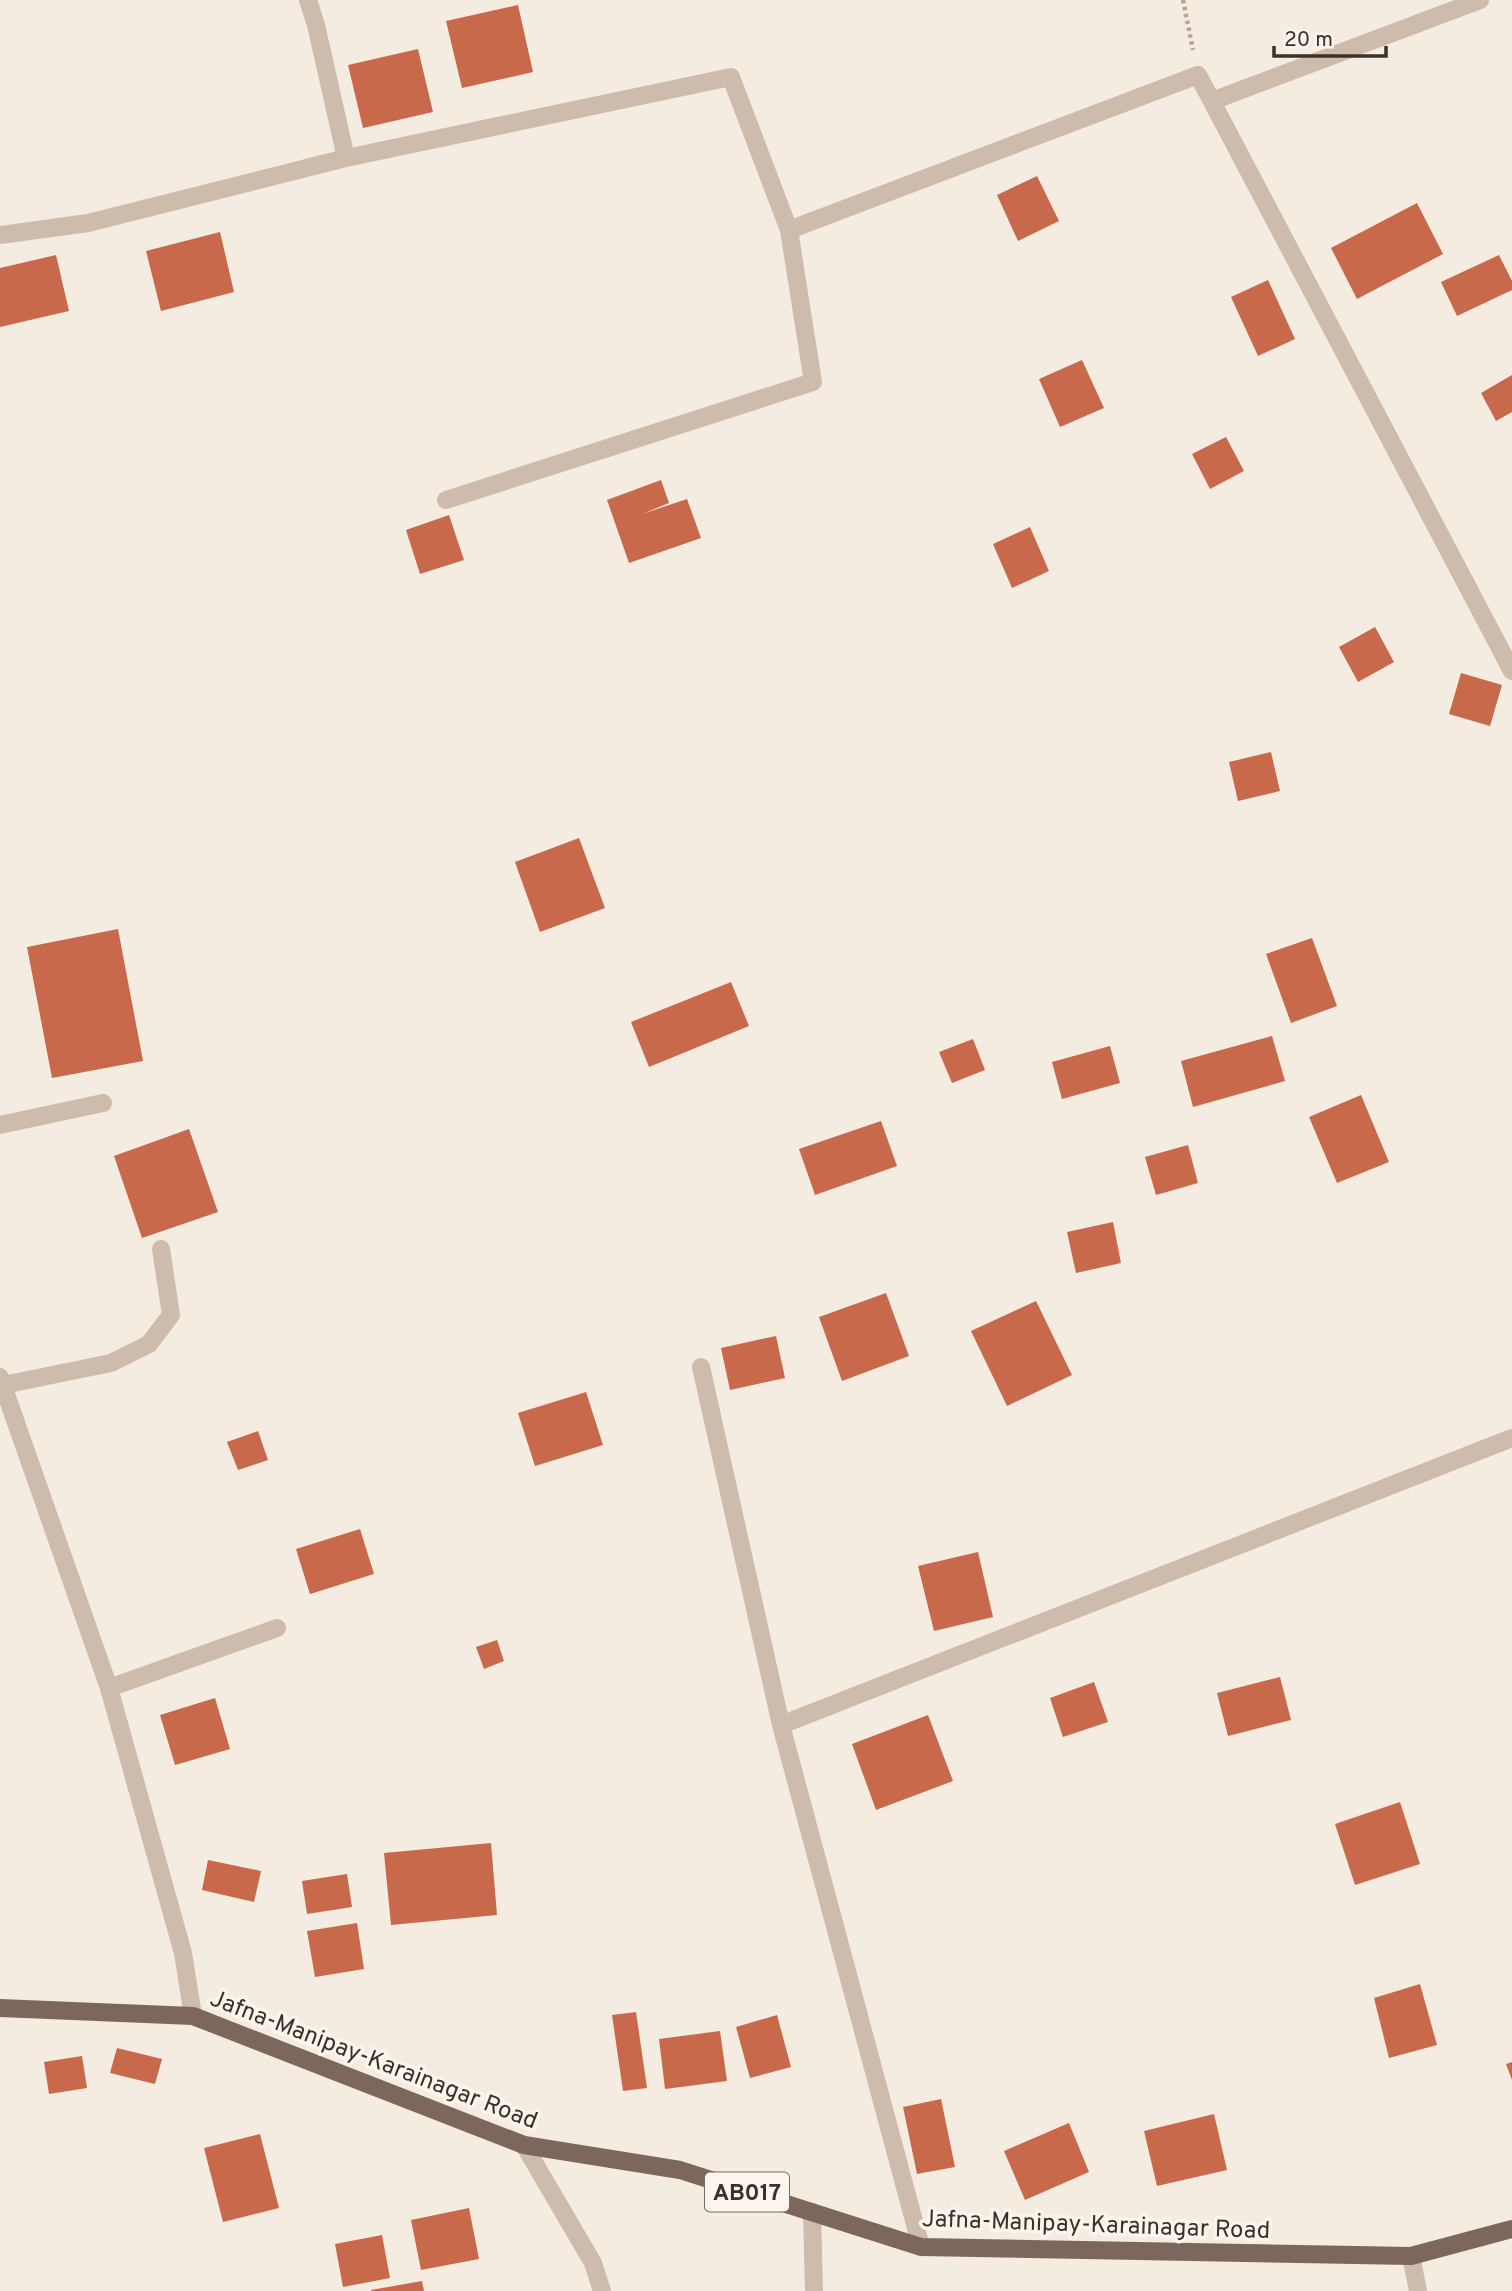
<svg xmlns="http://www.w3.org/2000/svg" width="1512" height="2291" viewBox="0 0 1512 2291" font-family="Overpass,sans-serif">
	<rect width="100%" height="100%" fill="#f4ebe1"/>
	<path fill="#c8694b" d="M518,5L533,72L462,88L446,21Z
		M418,49L433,112L363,128L348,65Z
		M1037,176L1059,221L1018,241L997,195Z
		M1417,203L1443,254L1357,299L1331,248Z
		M220,232L234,292L161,311L146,251Z
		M56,255L69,311L0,327V268Z
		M1499,255L1512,281V290L1457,316L1441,282Z
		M1268,280L1295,339L1258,356L1231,297Z
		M1082,360L1104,408L1060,427L1039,379Z
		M1512,375V412L1496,421L1481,393Z
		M1226,437L1244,471L1210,489L1192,454Z
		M661,480L669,503L642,514L687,499L701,538L629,563L607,500Z
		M449,515L464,560L420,574L406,530Z
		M1030,527L1049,571L1012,588L993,544Z
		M1375,627L1394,662L1358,682L1339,647Z
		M1461,673L1502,685L1490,726L1449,714Z
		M1271,752L1280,791L1238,801L1229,762Z
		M579,838L605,908L540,932L515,862Z
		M118,929L143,1061L52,1078L27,947Z
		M1312,938L1337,1006L1291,1023L1266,954Z
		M731,982L749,1026L649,1067L631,1022Z
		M1272,1036L1285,1081L1193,1107L1181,1061Z
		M973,1039L985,1070L952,1083L939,1052Z
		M1110,1046L1120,1083L1062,1099L1052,1062Z
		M1361,1095L1389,1162L1337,1183L1309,1117Z
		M881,1121L897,1166L815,1195L799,1149Z
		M189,1129L218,1212L142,1238L114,1156Z
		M1188,1145L1198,1183L1156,1195L1145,1157Z
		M1113,1222L1121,1263L1076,1273L1067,1232Z
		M886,1293L909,1356L842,1381L819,1317Z
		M1036,1301L1072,1375L1007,1406L971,1331Z
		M776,1336L785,1378L730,1390L721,1348Z
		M586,1392L603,1445L535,1466L518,1413Z
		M258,1431L268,1460L238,1470L227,1442Z
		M360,1529L374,1574L310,1594L296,1549Z
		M978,1552L993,1617L934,1631L918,1566Z
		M497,1640L504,1661L484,1669L476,1647Z
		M1280,1677L1291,1720L1228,1736L1217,1693Z
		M1094,1682L1108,1722L1063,1737L1050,1698Z
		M215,1698L230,1749L175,1765L160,1715Z
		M928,1715L953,1781L876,1810L852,1744Z
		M1400,1802L1420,1864L1355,1885L1335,1824Z
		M491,1843L497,1915L391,1925L384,1853Z
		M208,1860L261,1871L254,1902L202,1890Z
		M347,1874L352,1907L307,1914L302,1881Z
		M357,1923L364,1969L315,1977L307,1931Z
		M1420,1984L1437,2045L1389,2058L1374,1998Z
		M636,2012L647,2088L623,2091L612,2015Z
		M777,2015L791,2067L750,2078L736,2027Z
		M720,2031L727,2081L665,2089L659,2039Z
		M117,2048L162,2059L155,2084L110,2073Z
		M82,2056L87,2088L49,2094L44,2062Z
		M1512,2062V2080L1506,2064Z
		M941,2099L955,2167L917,2174L903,2107Z
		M1214,2114L1227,2170L1157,2186L1144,2131Z
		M1069,2123L1089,2172L1025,2200L1004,2151Z
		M260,2134L279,2208L223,2222L204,2148Z
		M469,2208L479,2259L421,2270L411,2220Z
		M382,2235L390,2278L343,2287L335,2244Z
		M422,2281L424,2291H371V2290Z"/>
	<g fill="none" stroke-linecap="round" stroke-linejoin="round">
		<path stroke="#b9a596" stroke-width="4.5" stroke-dasharray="3.5 3.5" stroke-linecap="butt" d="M1183,0L1193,50"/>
		<path stroke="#cdbbac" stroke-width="18" d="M308,0L316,25L346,158
			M1212,101L1480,0
			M789,230L1198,75L1512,671
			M0,235L88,223L346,158L731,77L789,230L813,382L446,500
			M0,1125L103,1103
			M701,1367L781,1725
			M0,1377L109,1688L183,1953L193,2016
			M3,1385L111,1363L149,1344L171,1315L161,1249
			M109,1688L277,1628
			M524,2145L593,2263L602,2291
			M812,2212L814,2291
			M921,2247L781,1725L1512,1438
			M1411,2256L1418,2291"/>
		<path stroke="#7d675c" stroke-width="18" d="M0,2008L193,2016L524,2145L680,2170L921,2247L1411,2256L1512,2229"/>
	</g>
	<g text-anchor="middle" stroke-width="7" stroke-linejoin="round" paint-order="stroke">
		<rect fill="#fbf5ee" stroke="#756b66" stroke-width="2" x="705" y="2172.5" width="84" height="39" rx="5"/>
		<g font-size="23" font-weight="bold" fill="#3b302b">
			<text x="747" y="2200">AB017</text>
		</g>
		<g font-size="24" fill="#3b302b" stroke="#fbf5ee">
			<text transform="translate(374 2059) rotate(21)" y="8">Jafna-Manipay-Karainagar Road</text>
			<text transform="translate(1096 2224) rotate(2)" y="8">Jafna-Manipay-Karainagar Road</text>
		</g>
	</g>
	<path d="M1274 46v10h112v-10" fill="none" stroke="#3b302b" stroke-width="3.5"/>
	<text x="1284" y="46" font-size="21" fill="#3b302b" stroke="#fbf5ee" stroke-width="5" paint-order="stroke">20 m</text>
</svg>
